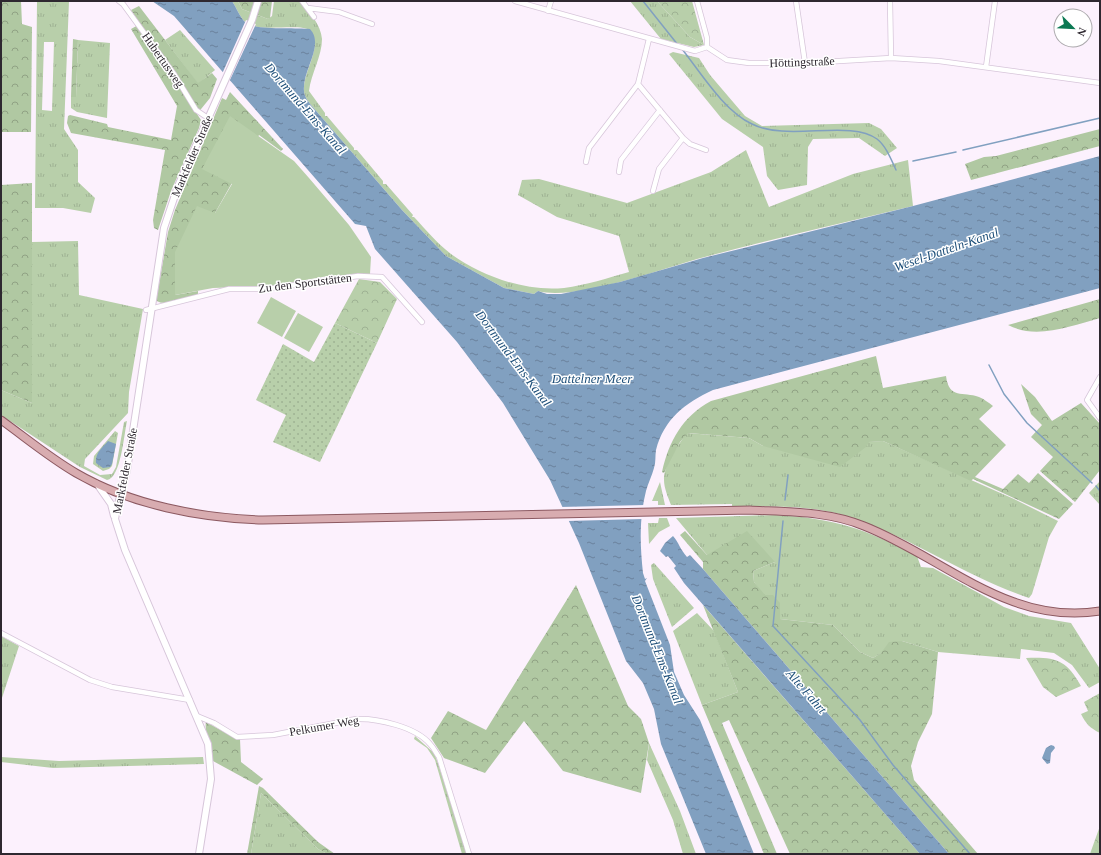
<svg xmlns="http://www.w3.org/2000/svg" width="1101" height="855" viewBox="0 0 1101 855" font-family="Georgia,serif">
	<defs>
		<pattern id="grass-tufts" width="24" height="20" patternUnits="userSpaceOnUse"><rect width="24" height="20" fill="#b8cfaa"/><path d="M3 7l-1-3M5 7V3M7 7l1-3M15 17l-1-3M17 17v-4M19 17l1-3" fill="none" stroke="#9eb293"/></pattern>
		<pattern id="forest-crowns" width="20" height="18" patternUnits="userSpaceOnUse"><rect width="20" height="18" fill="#b0c8a2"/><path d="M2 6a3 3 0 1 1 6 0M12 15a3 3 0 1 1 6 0" fill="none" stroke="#90a284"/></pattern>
		<pattern id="park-crowns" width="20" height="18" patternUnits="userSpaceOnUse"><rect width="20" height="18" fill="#b8cfaa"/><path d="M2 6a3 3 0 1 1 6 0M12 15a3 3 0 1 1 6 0" fill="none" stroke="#9eb293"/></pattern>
		<pattern id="garden-dots" width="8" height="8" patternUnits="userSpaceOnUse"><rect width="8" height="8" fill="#b8cfaa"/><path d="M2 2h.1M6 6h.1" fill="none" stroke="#9eb293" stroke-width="1.8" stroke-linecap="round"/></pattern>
		<pattern id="water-ripples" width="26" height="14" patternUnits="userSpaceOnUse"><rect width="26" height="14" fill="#81a0c0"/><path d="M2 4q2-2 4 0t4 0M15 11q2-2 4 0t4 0" fill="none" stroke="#6a829c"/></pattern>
	</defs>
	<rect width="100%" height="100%" fill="#fcf1fd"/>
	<path fill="url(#grass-tufts)" fill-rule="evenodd" d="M37,1H69L64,129L78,150V182L95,198L91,213L63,208H35ZM44,42H54L52,111L42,110Z
		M232,1H238L242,9L268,19L272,16L274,1H300C309,11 321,25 322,39C322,56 311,74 309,91L325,113V116H327L354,148V150H357L383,181V184H386L413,215L412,217H414C426,230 437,243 451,254C482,276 525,292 564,288C586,285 608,278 629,272L619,236L557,217L518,195L522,180L539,179L627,203L711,172L746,150L769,207L853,174L908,160L913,206C841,223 769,240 697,259C659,270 574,301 538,291L534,294L504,288L446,256L402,210L311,105C308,101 304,96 304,91C302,72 323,48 311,31C300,22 258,34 245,22C240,17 236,7 232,1Z
		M630,1H657L690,37L704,45L694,47L661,39Z
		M180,30L215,70L198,84L165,40Z
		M78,40L110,43L107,118L77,112L71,108V97H76Z
		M673,52L699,58L710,75L745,116L762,126L869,123L881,129L897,148L885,156L859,138L813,139L808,147L807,185L778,190L767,176L763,147L722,119L669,54Z
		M78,241L79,295L143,309L129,392L128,413L85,459L84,466L100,475L112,474L116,467L124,422L127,421C124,434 121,478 107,480L80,467L1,415V390L32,403V242Z
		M115,431L118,433L112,466L109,469L103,471L93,464L94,456Z
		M687,433L749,438L763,446L883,441L1014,499L1058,521L1049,537L1032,594L1029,598C969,578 917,541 858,520C819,505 774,505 732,508V504L671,505C668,497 664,488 664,480C663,467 679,443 687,433Z
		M1100,481V505L1089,493Z
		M660,482L665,505H658V501H652Z
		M776,515C833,518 867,529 917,556L921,567L933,568L1004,607L1029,616L1071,623L1100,669V682L1089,688L1072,665L1054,653L1021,649L1020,659L938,652L902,641L873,658L860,652L833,625L780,619L754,582L753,571L775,562L707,555L676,518Z
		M659,518H667L670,526L659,532L649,544L648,523H658Z
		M654,563L694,608L672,627L653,579L651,565Z
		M697,613L714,631L738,692L702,705L673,631Z
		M1,636L19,646L1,701Z
		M415,736L434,753L438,763L467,854H462L435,760L427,748L414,739Z
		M649,743L680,811L696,854H683L673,820L647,760Z
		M1,757L59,761L203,757L204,764L53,768L1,762Z
		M261,793L318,849L327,854H251Z"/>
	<path fill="url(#forest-crowns)" d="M1,1H21L22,24L32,27L31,132H1Z
		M238,1H272L270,18L268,19L242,9Z
		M139,6L198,83L212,73L217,79L210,98L197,114L201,120L199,128L171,191L158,230L154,228L153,220L165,150L71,133L67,123L68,116L70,115L107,124L108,127L171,140L177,106L131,29L140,24L131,10Z
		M73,39L78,40L76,97H71Z
		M230,92L283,149L281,151L259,135L215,213L175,295L198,291V295C188,297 165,307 157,301V296L168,232L175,210L222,98L226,100Z
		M1100,129V146L971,180L965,164L984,157L996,156Z
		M32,183V403L1,390V185Z
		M1100,299V318C1071,326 1036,340 1008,325Z
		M876,356L883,388L946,376C949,400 963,391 979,397C984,399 989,403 993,406L979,419L1006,445L975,477L1003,489L1018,474L1029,483L1038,473L1073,504L1059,519L973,479L971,481L883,441L869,442L866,447L840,467L763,446L749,438L688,433L680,442L664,473L662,472C669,441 682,417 711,401Z
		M1021,384L1035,397L1052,421L1081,403L1100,424V470L1075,502L1040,471L1053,457L1031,437L1042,425L1031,414Z
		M685,531L707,555L747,531L775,562L753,571L754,582L765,595H773L780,603V619L833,625L860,652L873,658L881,653L889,642L902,641L938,652L932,714L918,742L911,766L914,780L978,854H949L703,569V562L680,535Z
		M576,585L628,706L641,719L649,743L641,793L563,771L524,721L485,773L444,758L431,738L448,711L486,730Z
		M703,605L920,854H790L729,720L722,723L777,854H764L702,705L738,692Z
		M206,722L235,738L240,739L241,762L263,779L257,785L213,761C211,751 204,730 206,722Z
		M259,786L263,788L318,842L335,854H327L318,849L261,793L251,854H247Z"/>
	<path fill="url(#park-crowns)" d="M657,1H692L704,45L690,37Z
		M359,279L380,282L397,299L377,343L335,323Z
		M1026,658C1055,657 1066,659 1081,686L1056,697L1043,687Z
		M1100,693V733C1090,728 1086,724 1081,714L1088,711L1084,702Z
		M1100,826V854H1090L1091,851Z"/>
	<path fill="url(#garden-dots)" d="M335,323L377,343L320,462L273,442L286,415L256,400L283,344L314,362Z"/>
	<path fill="#b8cfaa" d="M230,116L294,161L309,178L349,225L371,257L370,274L328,276L271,286L213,288L175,295V252L197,206L215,213L232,184L202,169Z
		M271,297L296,311L282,337L257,323Z
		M298,313L323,327L309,352L284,338Z"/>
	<path fill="url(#water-ripples)" d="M152,1H232C236,7 240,17 245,22C255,31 296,27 310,29C325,45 302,70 304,91C304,96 308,101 311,105L402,210L446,256L504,288L534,294L538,291L547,294H561L620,282L703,258L913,206L1100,156V288L713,390C685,403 664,419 656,450C655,456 656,462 654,468C652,476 648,483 646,491C639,519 640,545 643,573L645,579L647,578L645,581L670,645L674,672L684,695L700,720L754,854H706L661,744L654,709L643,683L626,661L579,543L550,480L503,403L457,342L375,249L366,226L355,224L174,16Z
		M108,441L116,444L112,464L110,467L103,468L96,463C95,453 102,448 108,441Z
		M673,536C679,543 680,549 687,557L690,555L703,569L949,854H920L684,583L674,568L676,566L668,556L666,557L660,551L665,543Z
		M1051,745L1054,746L1055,748L1051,753L1050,763L1047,764L1042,758L1046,748Z"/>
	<path fill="#fcf1fd" d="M246,20L256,24L229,82L222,74Z
		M645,505L643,519L567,521L560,507Z"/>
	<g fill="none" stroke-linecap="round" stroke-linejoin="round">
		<path stroke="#81a0c0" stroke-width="1.5" d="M643,1L678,45
			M682,49C701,73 724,111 752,124C787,142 850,119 877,139C886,146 891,159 896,170
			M963,150L1100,118
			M913,161L956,152
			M989,365L1004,394L1027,423L1092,483
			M1096,486L1100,491
			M785,500L788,475
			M783,521L773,626L860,720L893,765L970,854"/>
		<defs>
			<path id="street" d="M119,1L123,4L174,74L196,110L208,118
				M302,1L314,17
				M515,1L695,51L707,47L727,60L749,63H805L891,58L939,61L1100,83
				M697,1L707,38V47
				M796,1L805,63
				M890,1L891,58
				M308,8L339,12L372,24
				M548,11L551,1
				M986,67L995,1
				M638,84L683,138L690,144L706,150
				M586,162L589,148L638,84L649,39
				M619,172L621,160L660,110
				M653,191L659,169L683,138
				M146,310L229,289H267L358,276L382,277L422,322
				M1100,377L1087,400L1100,418
				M1,633L90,680L112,687L190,700
				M197,716L214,723L237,737L273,735L356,719C377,718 416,727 430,744C434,748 436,753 439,757L469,854"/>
			<path id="secondary" d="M97,484L111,504L114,516
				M199,854L211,779L208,744L125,550L115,519L117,508L127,470L164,228L178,186L252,20L258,1"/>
			<path id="primary" d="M1,420C26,438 50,458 76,473C131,505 200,518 263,520L750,510C788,512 828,511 864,526C943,557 1008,626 1100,611"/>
		</defs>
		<use href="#street" stroke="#d7c6da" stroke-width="6"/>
		<use href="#secondary" stroke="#d7c6da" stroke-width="8"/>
		<use href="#primary" stroke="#8c5961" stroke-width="9"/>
		<use href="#street" stroke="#fff" stroke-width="4.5"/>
		<use href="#secondary" stroke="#fff" stroke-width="6"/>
		<use href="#primary" stroke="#d8acb0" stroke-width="7"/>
	</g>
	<g text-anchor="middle" stroke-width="3" stroke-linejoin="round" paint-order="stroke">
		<g font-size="12" fill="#2e2830" stroke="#fff">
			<text transform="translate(163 60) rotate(55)" y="4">Hubertusweg</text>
			<text transform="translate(802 62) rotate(-2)" y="4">Höttingstraße</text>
			<text transform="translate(192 156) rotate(-67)" y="4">Markfelder Straße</text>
			<text transform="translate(305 283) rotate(-7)" y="4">Zu den Sportstätten</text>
			<text transform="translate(125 471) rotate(-79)" y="4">Markfelder Straße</text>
			<text transform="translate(324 726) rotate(-10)" y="4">Pelkumer Weg</text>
		</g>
		<g font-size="13" font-style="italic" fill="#1f507a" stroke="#fff">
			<text transform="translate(306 108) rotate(49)" y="5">Dortmund-Ems-Kanal</text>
			<text transform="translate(946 249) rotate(-19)" y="5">Wesel-Datteln-Kanal</text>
			<text transform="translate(514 358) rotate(53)" y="5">Dortmund-Ems-Kanal</text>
			<text x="592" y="383">Dattelner Meer</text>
			<text transform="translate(658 649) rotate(68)" y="5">Dortmund-Ems-Kanal</text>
			<text transform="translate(807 691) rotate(49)" y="5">Alte Fahrt</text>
		</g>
	</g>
	<rect width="1101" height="855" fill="none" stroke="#2e2830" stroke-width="4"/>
	<g transform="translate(1073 28) rotate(114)"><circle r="19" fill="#ffffff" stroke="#aba9ac"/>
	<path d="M0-3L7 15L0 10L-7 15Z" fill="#0c7953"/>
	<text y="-6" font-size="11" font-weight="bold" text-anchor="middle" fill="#2e2830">N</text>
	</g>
</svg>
